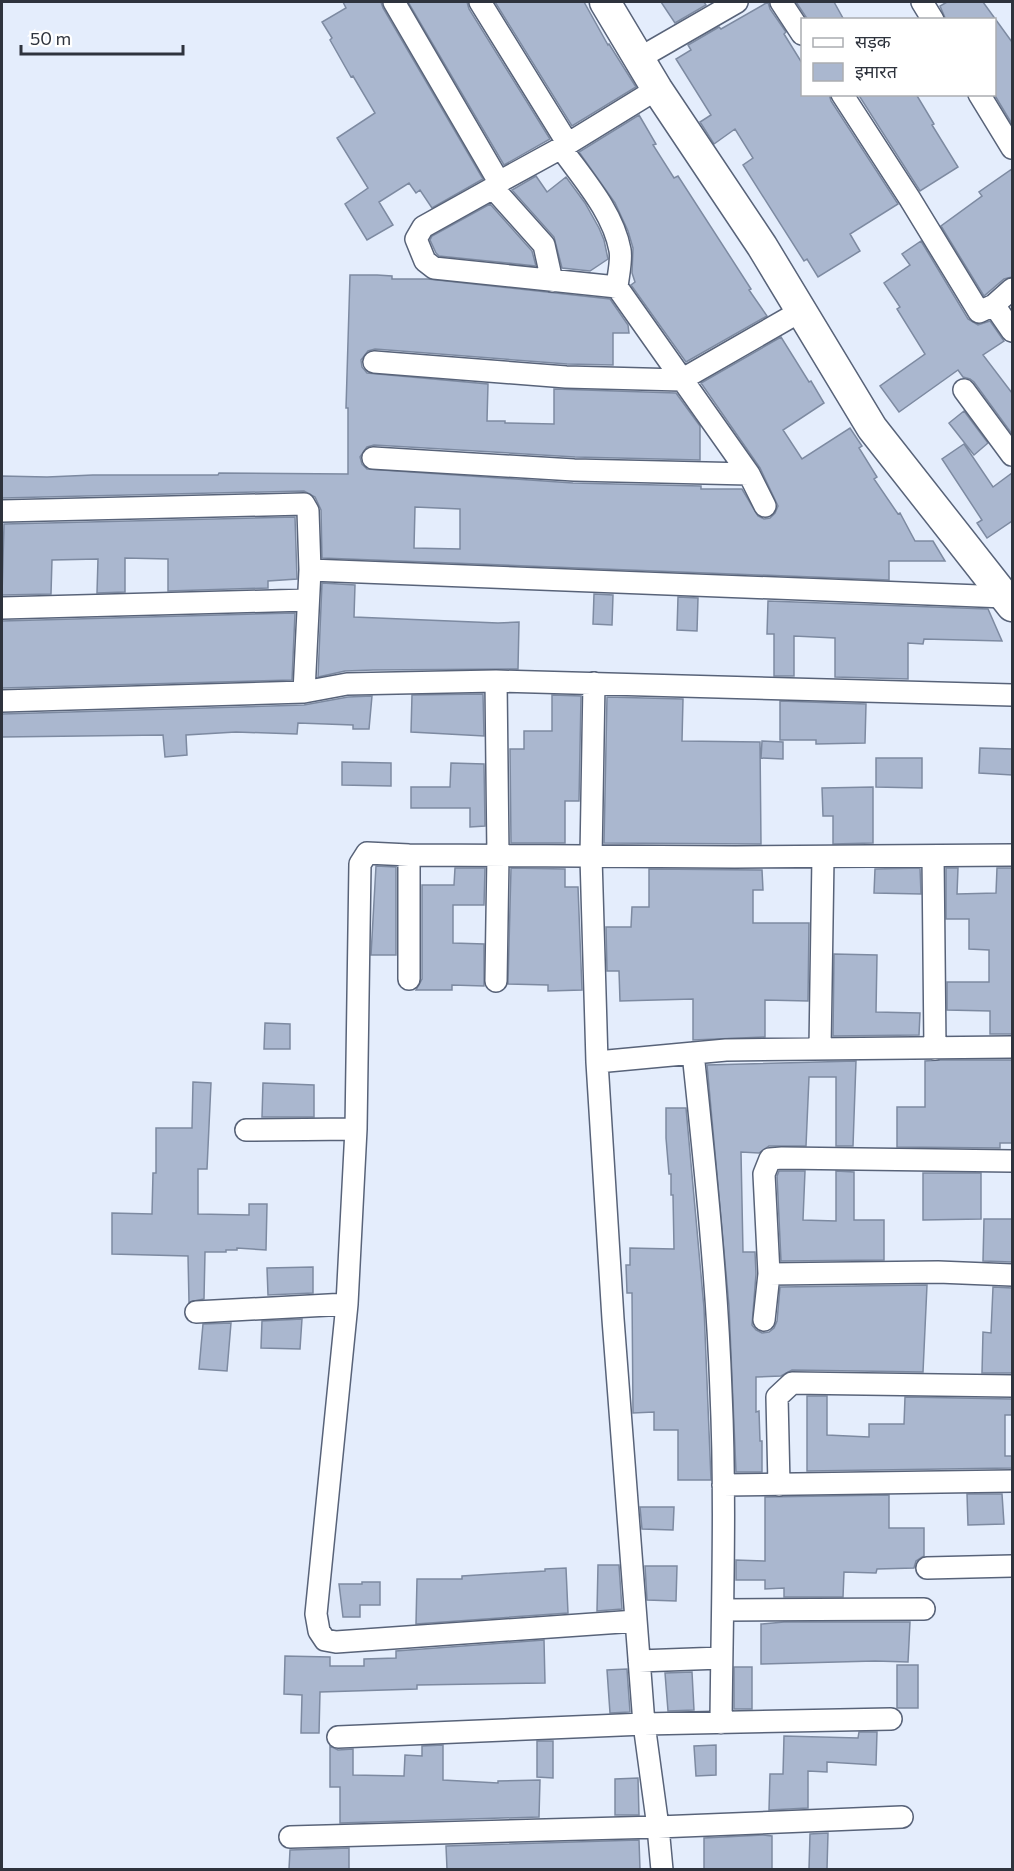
<svg xmlns="http://www.w3.org/2000/svg" width="1014" height="1871" viewBox="0 0 1014 1871" font-family="Commissioner,'Noto Sans Devanagari',sans-serif">
	<rect width="100%" height="100%" fill="#e4edfc"/>
	<path fill="#aab7cf" stroke="#7d8aa1" stroke-width="1.5" fill-rule="evenodd" d="M343,2H381L383,8L483,179L432,208L420,190L416,193L409,183L379,202L393,225L367,240L345,204L368,188L337,138L375,113L353,76L351,77L330,40L332,38L322,22L346,8Z
		M408,2H467L469,9L550,139L504,165Z
		M495,2H584L608,45L609,44L636,87L572,126Z
		M661,2H704L706,5L675,23Z
		M768,2L770,9L786,32L784,34L802,63V94H829L831,101L898,204L850,234L860,251L818,277L807,259L804,261L743,165L753,158L735,129L714,144L700,122L711,115L676,59L691,50L688,45L719,27L721,29Z
		M796,2H834L844,20H808Z
		M947,2H983L1012,42V124L994,94V20H946L940,6Z
		M858,94H916L934,124L932,125L958,167L920,191Z
		M639,115L656,144L653,145L674,178L678,176L751,289L749,290L767,316L686,362L631,285L635,282L632,273L633,248L628,231L615,203L579,152Z
		M1012,169V277L1004,279L984,296L941,226L982,196L979,192Z
		M536,176L547,192L566,177L585,203L599,228L604,240L608,259L590,271L562,268L554,237L512,190Z
		M490,204L532,251L536,266L439,256L436,253L430,240L432,236Z
		M921,241L968,319L978,325L990,321L1004,341L983,355L1012,393V434L974,382L970,379L963,377L958,370L899,412L880,386L925,354L897,309L900,307L884,283L910,265L902,254Z
		M350,275H377L392,276V279H428L610,299L628,325L629,333H613V365L567,364L375,349L368,351L361,360L362,367L367,373L488,384L487,421H505V423L554,424V389L676,393L700,426V460L575,457L374,445L367,447L360,457L362,464L367,469L573,483L701,486V489H742L758,516L764,519L770,518L775,513L778,506L760,468L701,383L781,337L809,382L811,381L824,403L783,430L802,459L850,428L862,446L859,448L877,477L874,479L898,514L900,513L915,541H933L945,561H889V580L322,558L321,510L315,497L304,491L2,498V476L47,477L93,475H218L219,473L348,474V408H346ZM415,507L460,509V549L414,548Z
		M964,411L988,443L974,455L949,423Z
		M964,444L993,487L1012,473V521L987,538L977,523L982,520L942,459Z
		M295,517L297,579L268,581V588L168,591V559L125,558V592L97,593L98,559L52,560L51,594L2,595L4,524Z
		M322,583L355,585L354,617L498,623L519,622L518,669L373,670L345,671L318,677Z
		M594,594L613,595L612,625L593,624Z
		M678,597L698,598L697,631L677,630Z
		M768,601L988,609L1002,641L924,639L923,644L908,643V679L835,677V638L794,636V676H774V634H767Z
		M295,613L292,680L2,688V621Z
		M483,694L484,736L411,732L412,695Z
		M552,695L581,696L579,801H565V843H511L510,749H524V731H552Z
		M372,696L369,729H353V725L298,723L297,734L236,732L186,735L187,755L165,757L163,735L2,737V714L304,705L348,697Z
		M607,697L683,699L682,741L760,742L761,844L604,843Z
		M780,701L866,704L865,743L816,744V740H780Z
		M762,741L783,742V759L761,758Z
		M980,748L1012,749V775L979,773Z
		M876,758H922V788L876,787Z
		M342,762L391,763V786L342,785Z
		M451,763L484,764L485,826L470,827V808H411V787H450Z
		M873,787V843L833,844V816H823L822,788Z
		M376,866L396,867V955H371Z
		M455,868H485L484,905H453V943L484,944V986L452,985V990H416L422,979V885H454Z
		M511,868L565,869V887H578L582,990L548,991V985L508,984Z
		M920,868L921,894L874,893L875,869Z
		M946,868H958L957,894L996,893L997,868H1012V1034H990V1011L947,1010V982H989V950L969,949V919H946Z
		M649,869L762,870L763,890H753V923H809L808,1001L765,1000V1037L693,1040V999L620,1001L619,971H607L606,927H631L632,907H649Z
		M834,954L877,955L876,1012L920,1013L919,1035L833,1036Z
		M265,1023L290,1024V1049H264Z
		M940,1060H1012V1143H1000V1148L897,1147V1107H925V1061Z
		M856,1061L853,1146H836V1077H809L806,1146H769L759,1153L741,1152L743,1252H755L756,1274L752,1325L756,1330L762,1333L769,1332L774,1328L777,1321L780,1287L927,1285L923,1372L792,1370L781,1376L756,1377V1412L759,1411L760,1441H762V1472H736L729,1306L707,1065Z
		M193,1082L211,1083L207,1169H198V1214L249,1215V1204H267L266,1250L237,1248V1250H226V1252H205L204,1299L189,1302L188,1256L112,1254V1213L152,1214L153,1173H156V1128H192Z
		M263,1083L314,1085V1117H262Z
		M666,1108H686L704,1308L711,1480H678V1430H654V1412L633,1413L632,1293H627L626,1265H630V1248L674,1249L673,1195H671V1174H669L666,1138Z
		M779,1171H805L803,1220L836,1221V1171L854,1172V1220H884V1260L781,1261L777,1176Z
		M923,1173H981V1219L923,1220Z
		M984,1219H1012V1262L983,1261Z
		M313,1267V1293L268,1295L267,1268Z
		M993,1287L1012,1288V1373H982L983,1332L991,1333Z
		M302,1319L300,1349L261,1348L262,1321Z
		M231,1323L227,1371L199,1369L203,1324Z
		M807,1396H827V1435L869,1437V1424H904L905,1397L1012,1399V1415H1005V1456H1012V1468L807,1471Z
		M967,1494H1002L1004,1524L968,1525Z
		M889,1495V1528H924V1556L916,1561L914,1568L877,1569L876,1573L844,1572L843,1597H784V1588L765,1589V1580H736V1560L765,1561V1497Z
		M640,1507H674L673,1530L642,1529Z
		M598,1565H619L622,1609L597,1611Z
		M645,1566H677L676,1601L647,1600Z
		M566,1568L568,1613L416,1624L417,1579H462V1576L545,1571V1569Z
		M362,1582H380V1605H360V1617H343L339,1584H362Z
		M784,1622H910L908,1662L875,1661L761,1664V1624Z
		M544,1640L545,1683L417,1685V1689L320,1692L319,1733H301L302,1695L284,1694L285,1656L330,1657V1666H364V1659L396,1658V1651Z
		M897,1665H918V1708H897Z
		M734,1667H752V1709H734Z
		M627,1669L630,1712L610,1713L607,1670Z
		M692,1672L694,1710L668,1711L665,1673Z
		M859,1732H877L876,1765L827,1762V1772L808,1771V1808L769,1810L770,1774H783L784,1736L858,1738Z
		M537,1741H553V1778L537,1777Z
		M443,1745V1780L498,1783V1781L540,1780L539,1817L340,1823V1787H330V1746L338,1750L353,1749V1775L404,1776L405,1755L422,1756V1746Z
		M716,1745V1775L696,1776L694,1746Z
		M638,1778L639,1815H615V1779Z
		M828,1833L827,1869H809L810,1834Z
		M763,1835L772,1836V1869H704V1838Z
		M639,1840L640,1869H447L446,1846Z
		M349,1848V1869H289L290,1850Z"/>
	<g fill="none" stroke-linecap="round" stroke-linejoin="round">
		<defs>
			<path id="street" d="M394,2L499,182
				M480,2L568,144
				M781,2L802,34
				M922,2L933,20
				M638,59L737,2
				M657,89L561,148L499,182L493,188L423,227L416,239L425,261L434,268L617,287L749,474L765,506
				M842,94L910,199L979,312L994,305
				M979,94L1012,148
				M561,148C583,179 613,212 620,250C622,260 618,276 617,287
				M493,188L544,245L552,281
				M1012,289L994,305L1012,331
				M374,362L566,377L681,380L801,311
				M964,390L1012,455
				M373,458L574,470L749,474
				M2,511L304,504L308,511L310,570L304,692L2,701
				M310,570L1005,597
				M2,608L307,600
				M594,683L591,857L597,1062L613,1319L644,1724L658,1827L662,1870
				M304,692L347,684L496,681L1012,695
				M933,856L935,1049
				M409,979V855
				M496,981L498,856L496,681
				M820,1049L823,857
				M693,1053C705,1166 717,1279 721,1392C726,1502 722,1612 721,1723
				M597,1062L726,1050L1012,1047
				M246,1130L356,1129
				M769,1274L938,1272L1012,1275
				M196,1312L347,1304
				M764,1320L769,1274L764,1174L770,1159L782,1158L1012,1161
				M723,1485L1012,1481
				M779,1485L777,1397L792,1383L1012,1386
				M927,1568L1012,1566
				M724,1610L924,1609
				M636,1621L336,1642L325,1640L319,1631L316,1614L347,1304L356,1129L360,864L367,853L409,855L735,857L1012,855
				M639,1661L721,1658
				M338,1737L644,1724L891,1719
				M290,1837L658,1827L902,1817"/>
			<path id="secondary" d="M605,2L657,89L762,246L872,428L1012,606"/>
		</defs>
		<use href="#street" stroke="#586379" stroke-width="24"/>
		<use href="#secondary" stroke="#586379" stroke-width="33"/>
		<use href="#street" stroke="#fff" stroke-width="21"/>
		<use href="#secondary" stroke="#fff" stroke-width="30"/>
	</g>
	<rect width="1014" height="1871" fill="none" stroke="#2e333d" stroke-width="6"/>
	<rect x="801" y="18" width="195" height="78" fill="#ffffff" stroke="#abadb1" stroke-width="1.5"/>
	<rect x="813" y="38" width="30" height="9" fill="#ffffff" stroke="#abadb1" stroke-width="1.5"/>
	<text x="855" y="48" font-size="18" fill="#2e333d">सड़क</text>
	<rect x="813" y="63" width="30" height="18" fill="#aab7cf" stroke="#abadb1" stroke-width="1.5"/>
	<text x="855" y="78" font-size="18" fill="#2e333d">इमारत</text>
	<path d="M21 45v9h162v-9" fill="none" stroke="#2e333d" stroke-width="3"/>
	<text x="30" y="45" font-size="18" fill="#2e333d" stroke="#ffffff" stroke-width="4.5" paint-order="stroke">50 m</text>
</svg>
